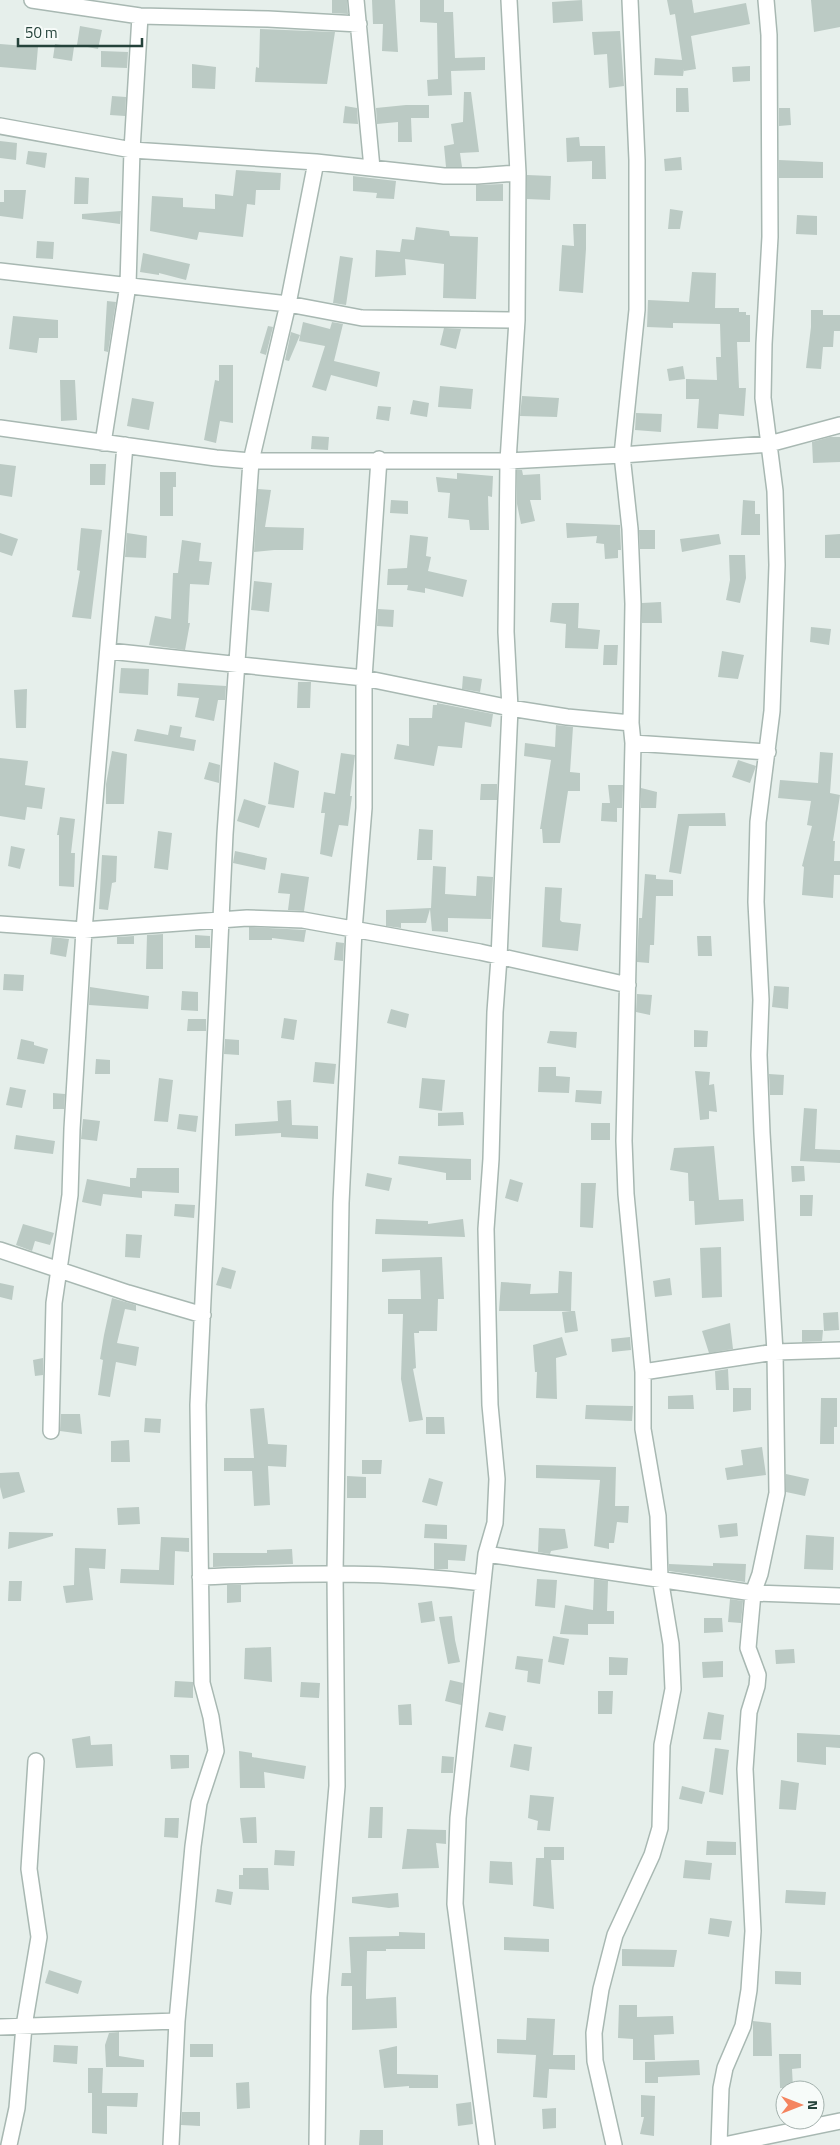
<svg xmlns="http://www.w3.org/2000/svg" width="840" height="2145" viewBox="0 0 840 2145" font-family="'Titillium Web',sans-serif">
	<rect width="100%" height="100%" fill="#e6efeb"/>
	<path fill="#bbcac4" d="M332,0H347L348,14L332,13Z
		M372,0H395L398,52L382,51L383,24H373Z
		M420,0H444V12H453L455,58L485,57V70L451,71L452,95L428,96L427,80L438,79L437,23L420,22Z
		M582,0L583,21L553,23L552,2Z
		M667,0H692L694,13L746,3L750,24L691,36L696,69L684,71V69L683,76L654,75L655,58L682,60L675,14L670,15Z
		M811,0H840V27L814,32Z
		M80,26L102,30L98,49L77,45Z
		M260,29L335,32L327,84L255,82L256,67L259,68Z
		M620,31L624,86L609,88L607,54L594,55L592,32Z
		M0,44L38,47L36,70L0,67Z
		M55,44L74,47L72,61L53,58Z
		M101,51L128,52L127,68L101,67Z
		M192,64L216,67L215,89L192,88Z
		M750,66V81L733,82L732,67Z
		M676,88H688L689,112H676Z
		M464,92H471L479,152L460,153L462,167H446L444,146L454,144L451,124L463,122Z
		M112,96L126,97L125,116L110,115Z
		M406,105H429V118H411L412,142H398V122L377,124L376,108Z
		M345,106L357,108L358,124L343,123Z
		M779,108H790L791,125L779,126Z
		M579,137L580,146H605L606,179H592V161L567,162L566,138Z
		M0,141L17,143L16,160L0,158Z
		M28,151L47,153L45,168L26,164Z
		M681,157L682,170L665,171L664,159Z
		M779,160L823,162V178H779Z
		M236,170L281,173L280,190H256L255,205L247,204L243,237L199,232L197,240L150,231L152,196L183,198V207L215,209V194L233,196Z
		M527,175L551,176L550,200L527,199Z
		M353,176L396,181L394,199L376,198L377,193L353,191Z
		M75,177L89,178L88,204H74Z
		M503,184V201H476V185Z
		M4,190H26L23,219L0,216V202H4Z
		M670,209L683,211L680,229H668Z
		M121,211L120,224L82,219V214Z
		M797,215L817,216V235L796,234Z
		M573,224H586V249L583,293L559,291L562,245L574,246Z
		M416,227L449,231L450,236L478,237L476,299L443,298L444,264L405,259L406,275L375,277L376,250L400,252L402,239L414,240Z
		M37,241L54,242L53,259L36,258Z
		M143,253L190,264L186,280L159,273V275L140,272Z
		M340,256L353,258L346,305L333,303Z
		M692,272L716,273L715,308H739V312H746V315H750V342H737L739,388H746L744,416L719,414L718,429L697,428L699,399H686V379L717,380L716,357H721L720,324L673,323V328L647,327L648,300L689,302Z
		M107,301L116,302L108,352L104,351Z
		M811,310H823V315H840V331H834L833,347H823L821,369L806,368L811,327Z
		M13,316L58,320V338H39L37,353L9,349Z
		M303,322L330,329L332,322L343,324L334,361L380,372L377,387L331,375L326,391L312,387L325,346L299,341Z
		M268,326L273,327L266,355L260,353Z
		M444,328L461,329L456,349L440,345Z
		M291,332L300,335L289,361L285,360Z
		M219,365H233V423L220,421L216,443L204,440L215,380L219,381Z
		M683,366L685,379L669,381L667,369Z
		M60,380H75L77,420L61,421Z
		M440,386L473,389L471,409L438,407Z
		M522,396L559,398L557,417L520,416Z
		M132,398L154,402L149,430L127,426Z
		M413,400L429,403L427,417L410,414Z
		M378,406L391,407L389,421L376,419Z
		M636,413L662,414L661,432L635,430Z
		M312,436L329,437L328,450L311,449Z
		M830,437H840V462L813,463L812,442Z
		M0,464L16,466L12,497L0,495Z
		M90,464H106L105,485H90Z
		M517,470H522L523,475L540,474L541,500H530L535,521L521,524L517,504Z
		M160,472H176V487H173V516H160Z
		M457,473L493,476L492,497L488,496L489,530H470L469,520L448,518L450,493L438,492L436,477L457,479Z
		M258,489L271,490L265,527L304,528L303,550H274L254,552Z
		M391,500L408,501V514L390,513Z
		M743,500L755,501V514H760V535H741Z
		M566,523L620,525L621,550H618V558L605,559L604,544L596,543L597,536L567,538Z
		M81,528L102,530L91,619L72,617L80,571L77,570Z
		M639,530H655V549H640Z
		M0,533L18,539L12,556L0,552Z
		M127,533L147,536L146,558L125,557Z
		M719,534L721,544L682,552L680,539Z
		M840,534V558H825V535Z
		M410,535L428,537L426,556L431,557L428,571L467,580L463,597L425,588V593L407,590L408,585H387L388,569L407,568Z
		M182,540L201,543L199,561L212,562L209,585L190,584L188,623H190L185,650L149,645L155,616L171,619L173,573H178Z
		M729,555H745L746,578L740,603L726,600L730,580Z
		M254,581L272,583L269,612L251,610Z
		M661,602L662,623H642V603Z
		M552,603H579L578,628L600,630L598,649L565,648L566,624L550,622Z
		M378,609L394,610L393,627L377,626Z
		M811,627L831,629L829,645L810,642Z
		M604,645H618L617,665H603Z
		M722,651L744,655L738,679L718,677Z
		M121,668L149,669L148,695L119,693Z
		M463,676L482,679L480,692L462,689Z
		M298,682H311L310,708H297Z
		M178,683L226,686L225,700H218L214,721L195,717L199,698L177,696Z
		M27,689L26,728H16L14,690Z
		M437,703L493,714L491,727L465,722L462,748L438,746L434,766L394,759L397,744L409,746V718H432L433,705H437Z
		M170,725L182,727L180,737L196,740L194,751L134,741L137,729L168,735Z
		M556,725L573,727L570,772L580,773V791H568L560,843H543L542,829H540L551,760L524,756L525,743L555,747Z
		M112,751L127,754L124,804H106V784Z
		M820,752L833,753L830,793L840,795L833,841H835L834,861H840V875H834L833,898L802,895L804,867L802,866L812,826L807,825L811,801L778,798L780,780L818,783Z
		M341,753L355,755L350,796H352L348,826L339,825L332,857L320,854L325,813H321L324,792L335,794Z
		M0,758L28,761L25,785L45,788L42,809L27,807L25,820L0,816Z
		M738,760L756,766L750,783L732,777Z
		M209,762L220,765L219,783L204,779Z
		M274,762L299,771L294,808L268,804Z
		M481,784H497V800H480Z
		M608,785H623L622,808H617V822L601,821L602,803H610Z
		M641,788L657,792L656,808H641Z
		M244,799L266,806L259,828L237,821Z
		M725,813L726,826H689L681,874L669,872L678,814Z
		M60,817L75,819L71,853H75L74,887L59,886V835H57Z
		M419,829L433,830L432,860H417Z
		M158,831L172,833L168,870L154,868Z
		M11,846L25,849L20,869L8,866Z
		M235,851L267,858L265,870L233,863Z
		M102,855L117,856L116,882L112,883L108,910L99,909Z
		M433,866L446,867L445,894L476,896L477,876L493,877L491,919L448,918V932L432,931L430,909L426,923H401V928L386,926V910L431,908Z
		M281,873L309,877L304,911L288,910L290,894L278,893Z
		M645,874L656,875V879L673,880V896H656L654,945H650L649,963L637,962L639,918H642Z
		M545,887L562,888L560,920L562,922L581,924L578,951L542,947Z
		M249,927L306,930L304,942L272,938V940H249Z
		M163,934V969H146L147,935Z
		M195,935L210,936V948H195Z
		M134,936V944H117V937Z
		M697,936H711L712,956H698Z
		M52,937L69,939L66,957L50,954Z
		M336,942L344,943L343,961L334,960Z
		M4,974L24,975L23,991L3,990Z
		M774,986L789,987L788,1009L772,1007Z
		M90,987L149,996L148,1009L89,1005Z
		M182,991L198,992V1011L181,1010Z
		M637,994L652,995L650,1015L636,1012Z
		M391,1009L409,1014L406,1028L387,1023Z
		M284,1018L297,1020L294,1040L281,1038Z
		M188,1019H206V1031H187Z
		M694,1030L708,1031L707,1047H694Z
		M550,1031L577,1032L576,1048L547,1043Z
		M21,1039L34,1042V1045L48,1049L44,1064L17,1059Z
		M225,1039L239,1040V1055L224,1054Z
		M96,1059L110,1060V1074H95Z
		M315,1062L336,1064L334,1084L313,1082Z
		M539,1067H556V1076L570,1077L569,1093L538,1092Z
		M695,1071L710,1072L709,1085L714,1084L717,1112L709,1111V1119L700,1120Z
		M769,1074L784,1075L783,1095H770Z
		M159,1078L173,1080L168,1122L154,1121Z
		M422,1078L445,1080L442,1111L419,1108Z
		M10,1087L26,1090L22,1108L6,1105Z
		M576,1090L602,1091L601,1104L575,1102Z
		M53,1093L65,1094L64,1109H53Z
		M291,1100L292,1125L318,1126V1139L281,1137V1133L235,1136V1124L278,1121L277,1101Z
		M804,1108L817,1109L815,1149L840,1150V1163L800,1161Z
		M463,1112L464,1125L438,1126V1113Z
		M179,1114L198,1116L196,1132L177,1129Z
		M83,1119L100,1121L97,1141L81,1139Z
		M591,1123H610V1140H591Z
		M16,1135L55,1141L53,1154L14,1149Z
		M714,1146L719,1200L743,1199L744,1221L695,1225L694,1201H689L688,1173L670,1170L674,1148Z
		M399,1156L471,1159V1180H446V1173L398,1164Z
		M791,1166H804L805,1181L792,1182Z
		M137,1168H179V1193L142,1191V1198L103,1194L101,1206L82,1202L87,1179L130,1187V1178H136Z
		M367,1173L392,1178L389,1191L365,1186Z
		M510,1179L523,1183L518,1202L505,1198Z
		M581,1183H596L593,1228L580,1227Z
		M800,1195H813L812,1216H800Z
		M175,1204L195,1205L194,1218L174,1216Z
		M376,1219L428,1221V1224L463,1219L465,1237L375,1234Z
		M23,1224L54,1233L50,1245L35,1241L32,1251L16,1245Z
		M126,1234L142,1235L140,1258L125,1257Z
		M721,1247L722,1297L702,1298L700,1248Z
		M442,1257L444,1299H438L437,1331H419V1333H414L416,1368L413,1369L423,1420L409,1422L401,1379L403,1314H388V1299H421L420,1270L382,1272V1259Z
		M222,1267L236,1271L231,1289L216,1285Z
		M559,1271L572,1272L571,1311H575L578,1331L565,1333L562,1312L571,1311H499L501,1282L531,1284L530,1294L558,1293Z
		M670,1278L672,1295L655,1297L653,1281Z
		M0,1283L14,1286L12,1300L0,1297Z
		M112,1298L136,1305V1311L125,1309L117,1343L139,1347L136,1366L116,1362L110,1397L98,1395L103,1360L100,1359L104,1335Z
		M838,1312L839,1330L824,1331L823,1313Z
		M730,1323L733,1349L709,1353L702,1331Z
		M802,1330H823L822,1341L802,1342Z
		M562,1337L567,1355L556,1358L557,1399L536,1398L537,1372H535L533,1345Z
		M630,1337L631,1350L612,1352L611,1339Z
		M43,1358V1375L35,1376L33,1360Z
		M728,1369L729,1390H716L715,1371Z
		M733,1388H751V1410L733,1412Z
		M693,1395L694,1409H668V1396Z
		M821,1398H837V1427H834V1444H820Z
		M586,1405L633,1406L632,1421L585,1419Z
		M264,1408L268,1444L287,1445L286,1467L268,1466L270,1505L254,1506L252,1471H224V1458H254L250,1409Z
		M61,1414H80L82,1434L60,1431Z
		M426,1417H444L445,1434H426Z
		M145,1418L161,1419L160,1433L144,1432Z
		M129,1440L130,1462H111V1441Z
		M762,1447L766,1475L727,1480L725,1468L743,1465L741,1450Z
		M362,1460H382L381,1474H362Z
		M536,1465L616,1467L615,1506H629L628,1523L617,1522L614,1543H609V1549L594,1546L600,1480L536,1478Z
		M19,1472L25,1492L3,1499L0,1487V1473Z
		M786,1474L809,1479L805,1496L786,1492Z
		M347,1476L366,1477V1498H347Z
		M429,1478L443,1482L437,1506L422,1502Z
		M139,1507L140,1524L118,1525L117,1508Z
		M737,1523L738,1536L720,1538L718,1525Z
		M425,1524L447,1525V1539L424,1538Z
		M539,1528L565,1529L568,1548L551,1551L550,1554L538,1552Z
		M9,1532L53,1533V1536L8,1549Z
		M806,1535L834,1537L833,1570L804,1569Z
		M161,1537L189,1538V1552L175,1551L174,1585L120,1583L121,1569L159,1570Z
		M434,1543L467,1545L465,1561L448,1560V1569H434Z
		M75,1548L106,1549L105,1569L89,1568L93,1600L66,1603L63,1586L74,1585Z
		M292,1549L293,1564L213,1567V1553H267V1550Z
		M713,1563L746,1564L745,1582L669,1571V1564L713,1566Z
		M537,1579L557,1580L555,1608L535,1606Z
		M594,1579L608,1581L607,1611H614V1624H588V1635L560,1634L565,1605L593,1610Z
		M9,1581H22L21,1601H8Z
		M227,1585H241V1602L227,1603Z
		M730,1599L743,1601L741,1623L728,1622Z
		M432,1601L435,1621L421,1623L418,1603Z
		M452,1616L455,1640L460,1662L448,1664L439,1617Z
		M704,1618H722L723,1632L704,1633Z
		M553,1636L569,1639L564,1665L548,1662Z
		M271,1647L272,1682L244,1679L245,1648Z
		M794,1649L795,1663L776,1664L775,1650Z
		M517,1656L543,1659L540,1684L527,1682L528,1671L515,1669Z
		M609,1657L628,1658L627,1675H609Z
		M723,1661V1677L703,1678L702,1662Z
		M450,1680L463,1683L461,1705L445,1701Z
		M175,1681L193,1682V1698L174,1697Z
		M301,1682L320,1683L319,1698L300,1697Z
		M598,1691H613L612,1714H598Z
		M411,1704L412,1725H399L398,1705Z
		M489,1712L506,1716L503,1731L485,1727Z
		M708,1712L724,1715L721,1740L703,1739Z
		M797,1733L840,1735V1748L826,1747V1765L797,1762Z
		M90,1736L91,1745L112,1744L113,1766L76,1768L72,1739Z
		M514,1744L532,1747L529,1771L510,1767Z
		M715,1748L729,1750L723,1795L709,1792Z
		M239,1751L252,1753V1757L306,1766L304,1779L264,1772L265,1788H240Z
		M170,1755H189V1768L171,1769Z
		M442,1756L454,1757L453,1773H441Z
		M781,1780L799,1783L796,1810L779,1809Z
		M682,1786L705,1792L702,1804L679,1799Z
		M530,1795L554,1797L550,1831L537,1830L538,1821L528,1818Z
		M370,1807H383L382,1838H368Z
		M256,1817L257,1843H243L240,1818Z
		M165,1818H179L178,1838L164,1837Z
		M407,1829L446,1830V1844L436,1843L439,1868L402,1869Z
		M707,1841L736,1842V1855H706Z
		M544,1847H564V1860H551L554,1909L533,1906L536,1858H544Z
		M275,1850L295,1851L294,1866L274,1865Z
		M685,1860L712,1863L710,1880L683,1878Z
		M490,1861L512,1862L513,1885L489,1883Z
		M243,1868H268L269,1890L239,1889V1875H243Z
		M217,1889L233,1892L231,1905L215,1902Z
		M786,1890L826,1892L825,1905L785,1903Z
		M398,1893L399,1907L389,1908L352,1903V1897Z
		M710,1918L732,1921L729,1937L708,1934Z
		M399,1932L425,1933V1949H386V1951H367L366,1990V1999L396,1997L397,2028L352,2030V1986H341L342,1973H351L349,1937L399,1936Z
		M504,1937L549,1939V1952L504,1950Z
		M622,1949L677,1950L674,1967L622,1966Z
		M49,1970L82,1981L78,1994L45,1983Z
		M775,1971L801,1972V1985L775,1984Z
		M619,2005H637V2017L673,2016L674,2034L654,2035L655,2060H633V2039L618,2038Z
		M527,2018L555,2019L553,2055H575V2070L549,2069L547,2098L533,2097L536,2055L497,2053V2039L526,2040Z
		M753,2021L771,2023L772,2056H753Z
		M119,2032V2056L144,2060V2067H106L105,2045L109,2033Z
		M190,2044H213V2057H190Z
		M54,2045L78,2046L77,2064L53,2062Z
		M397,2046V2074L438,2075V2088H409V2086L384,2088L379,2050Z
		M779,2054H801V2068L792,2069L793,2088H780Z
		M699,2060L700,2075L658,2077V2083H645V2062Z
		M88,2068H103L102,2093H138L137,2107L107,2106V2134L92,2133V2093H88Z
		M249,2082L250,2108L237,2109L236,2083Z
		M641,2095L655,2096L654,2136L640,2134L644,2117H641Z
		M471,2102L473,2124L458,2126L456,2104Z
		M556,2108V2128L543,2129L542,2109Z
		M182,2112H200V2126L181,2125Z
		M360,2130H383V2145H359Z"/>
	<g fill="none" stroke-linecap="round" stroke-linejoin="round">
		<defs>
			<path id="minor" d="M32,0L140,16L268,19L359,24
				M356,0L372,168
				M0,126L132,150L316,162L444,176H477L518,173
				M0,271L288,304L362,318L517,320
				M0,428L216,458L251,461H508L622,455L769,444L840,425
				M103,443L128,285L132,150L140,16
				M109,651L364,678L510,708L567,717L631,723
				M633,743L768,752
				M0,924L84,930L247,918L303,920L480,952L628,985
				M0,1250L128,1293L203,1315
				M643,1372L775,1352L840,1350
				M51,1431L54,1303L70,1195L72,1129L84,930L125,445
				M486,1554L753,1593L840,1596
				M200,1577C297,1573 387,1571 483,1583
				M0,2027L177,2021
				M9,2145L17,2108L24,2026L39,1937L29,1869L36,1761
				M171,2145L177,2021L193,1846L199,1803L216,1751L211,1717L202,1683L198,1405L225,834L251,461L288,304L316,162
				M317,2145L319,1997L337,1786L335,1573L341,1203L354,930L364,808V678L379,459
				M487,2145L455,1904L458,1818L486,1554L495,1523L497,1479L490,1405L486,1229L491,1159L495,1012L499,958L510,708L506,632L508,461L517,320L518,173L509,0
				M614,2145L595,2061L594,2033L601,1989L615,1935L652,1855L660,1828L662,1745L673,1689L671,1644L660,1578L658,1516L643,1429V1372L626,1194L624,1141L633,743L631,723L633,604L630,529L622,455L637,310V160L630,0
				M719,2145L721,2088L725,2068L743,2026L749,1990L753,1931L745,1769L749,1712L757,1686L758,1675L748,1648L753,1593L760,1574L777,1493L775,1352L762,1133L759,1055L761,1000L756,902L758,822L772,711L777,565L775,491L763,398L764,344L770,237L769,35L766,0
				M724,2145L840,2121"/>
		</defs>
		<use href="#minor" stroke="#a8b8b2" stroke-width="18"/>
		<use href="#minor" stroke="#fff" stroke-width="15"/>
	</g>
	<g transform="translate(800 2105) rotate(90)"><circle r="24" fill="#f7fbf9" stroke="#a3b1ad"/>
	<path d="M0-4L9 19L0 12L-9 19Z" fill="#f4845f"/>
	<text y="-8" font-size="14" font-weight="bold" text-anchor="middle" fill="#24423a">N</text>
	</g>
	<path d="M18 38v8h124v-8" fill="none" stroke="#24423a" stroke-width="2.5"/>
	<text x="25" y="38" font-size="15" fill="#24423a" stroke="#f7fbf9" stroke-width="4" paint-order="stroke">50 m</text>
</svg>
